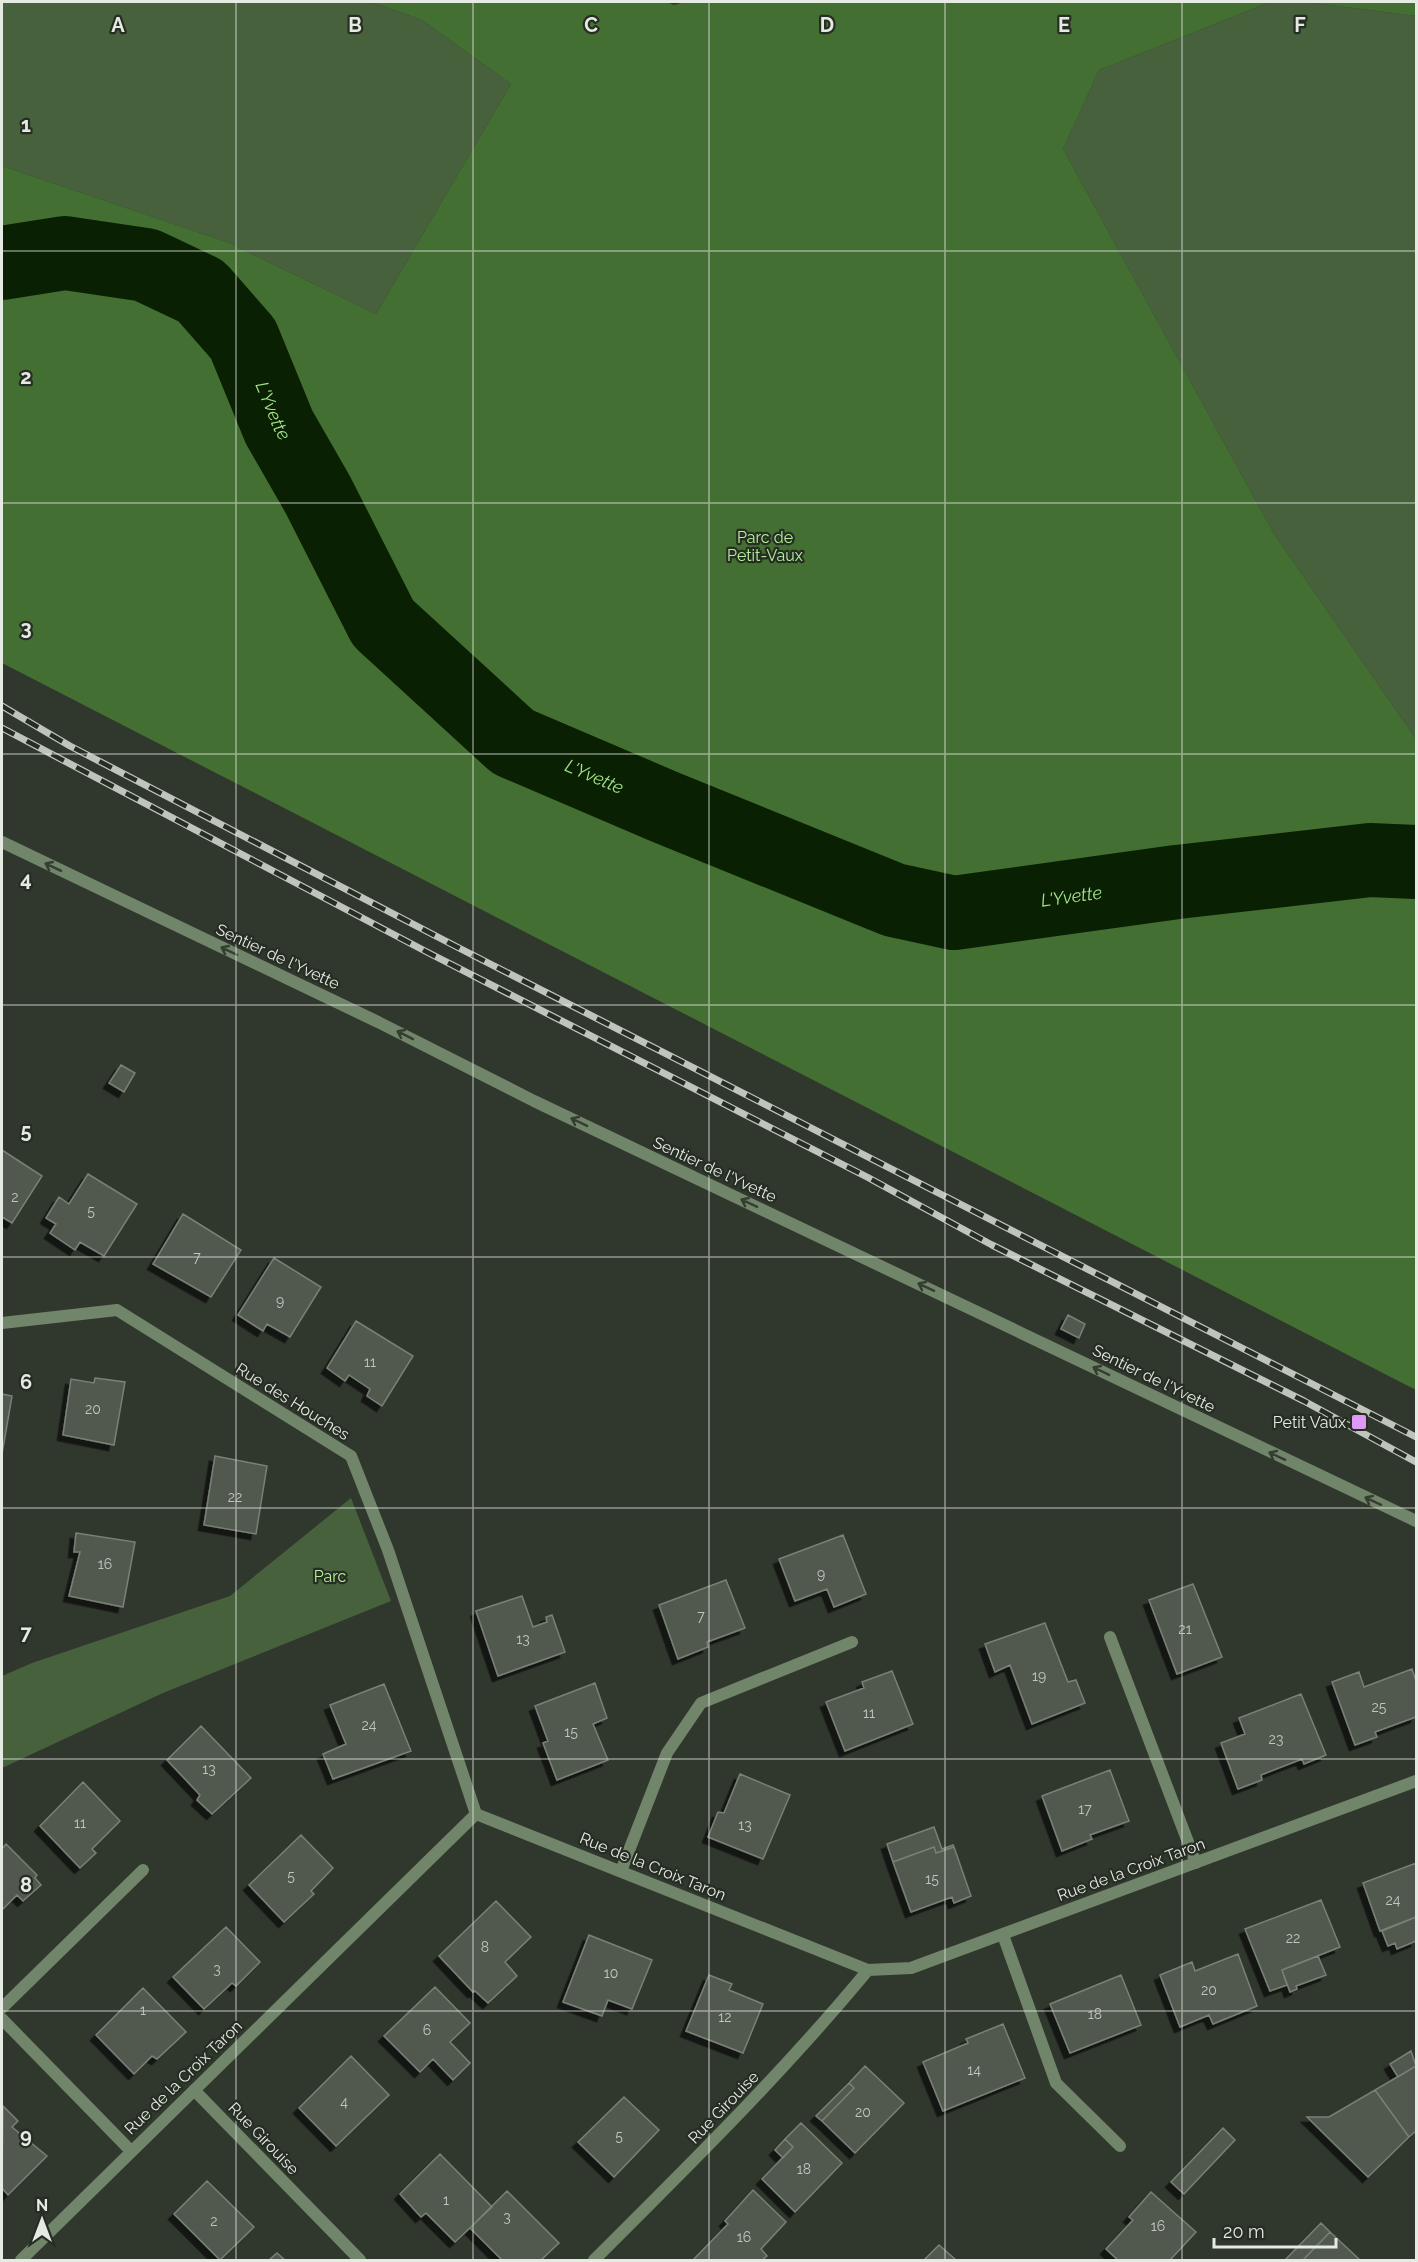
<svg xmlns="http://www.w3.org/2000/svg" width="1418" height="2262" viewBox="0 0 1418 2262" font-family="Raleway,sans-serif">
	<defs>
		<filter id="shadow"><feDropShadow dx="-5.5" dy="5.5" stdDeviation="0" flood-color="#0009"/></filter>
	</defs>
	<rect width="100%" height="100%" fill="#30372d"/>
	<path fill="#47613d" d="M2,2H371L422,20L511,84L376,314L227,242L2,166Z
		M1270,2H1307L1416,16V739L1274,534L1063,149L1099,70Z
		M351,1498L391,1601L163,1693L2,1768V1676L32,1663L230,1596Z"/>
	<path fill="#446f32" d="M371,2H667L674,5L685,2H1270L1099,70L1063,149L1274,534L1416,739V1390L2,663V166L227,242L376,314L511,84L422,20Z
		M1307,2H1416V16Z"/>
	<g fill="none" stroke-linecap="round" stroke-linejoin="round">
		<path stroke="#0a2002" stroke-width="74" id="s1" d="M2,263L65,253L146,265L201,291L243,339L279,427L318,495L383,623L513,742L665,807L894,900L954,913L1177,882L1370,860L1416,862"/>
	</g>
	<path fill="#51594d" stroke="#788175" stroke-width="1.5" filter="url(#shadow)" d="M121,1065L135,1073L124,1092L109,1083Z
		M2,1150L42,1176L12,1223L2,1217Z
		M88,1174L137,1204L104,1256L80,1242L75,1250L50,1233L56,1224L46,1218L59,1197L69,1204Z
		M183,1214L241,1250L211,1297L153,1264Z
		M274,1258L321,1287L290,1337L267,1324L263,1331L238,1315Z
		M1068,1315L1085,1324L1079,1338L1061,1329Z
		M356,1321L413,1356L382,1406L367,1396L370,1389L349,1375L345,1381L327,1368Z
		M95,1378L125,1382L114,1445L63,1435L71,1379L94,1383Z
		M2,1394L12,1396L2,1454Z
		M215,1456L267,1466L256,1534L204,1525Z
		M76,1533L135,1542L123,1607L69,1596L80,1552H74Z
		M843,1535L866,1594L834,1607L827,1589L795,1601L779,1559Z
		M726,1580L745,1628L707,1642L708,1647L678,1659L659,1605Z
		M1193,1584L1222,1657L1177,1674L1149,1600Z
		M522,1596L533,1627L547,1622L546,1617L552,1615L565,1652L498,1676L476,1611Z
		M1045,1623L1068,1682L1076,1680L1085,1703L1032,1724L1010,1665L995,1672L985,1644Z
		M1412,1669L1416,1681V1717L1375,1732L1377,1737L1355,1745L1332,1682L1359,1672L1364,1687Z
		M892,1671L913,1724L845,1751L826,1702L864,1688L862,1682Z
		M595,1683L607,1718L593,1724L608,1760L557,1780L543,1743L548,1741L535,1706Z
		M384,1684L411,1751L333,1779L323,1754L346,1744L330,1705Z
		M1301,1694L1326,1755L1304,1764L1302,1759L1261,1775L1262,1780L1238,1789L1221,1743L1245,1734L1239,1718Z
		M201,1726L251,1778L212,1814L197,1800L200,1795L167,1760Z
		M1110,1770L1129,1821L1090,1835L1092,1839L1062,1851L1042,1796Z
		M740,1774L790,1795L763,1859L708,1837L718,1812L724,1813Z
		M83,1782L120,1821L92,1849L96,1853L80,1868L40,1826Z
		M934,1827L942,1849L953,1845L954,1847L936,1853L934,1847L893,1862L887,1844Z
		M301,1835L333,1868L311,1891L314,1894L284,1922L249,1885Z
		M6,1844L37,1875L35,1878L41,1885L23,1901L17,1895L2,1910V1849Z
		M934,1847L936,1853L954,1847L971,1896L954,1903L952,1897L911,1912L893,1862Z
		M1416,1863V1917L1380,1931L1363,1883Z
		M1321,1900L1340,1947L1282,1970L1287,1985L1270,1991L1245,1929Z
		M496,1901L531,1937L505,1962L517,1976L488,2003L475,1991L473,1992L439,1956Z
		M1416,1917V1941L1397,1949L1395,1943L1388,1946L1382,1931Z
		M226,1927L260,1962L236,1986L232,1983L204,2009L173,1977Z
		M589,1935L652,1960L632,2009L608,2000L602,2016L563,2002Z
		M1238,1954L1257,2006L1213,2024L1209,2015L1180,2027L1160,1975L1192,1962L1195,1971Z
		M1318,1956L1326,1975L1296,1986L1297,1989L1290,1992L1282,1970Z
		M709,1975L732,1984L729,1990L763,2004L743,2053L686,2031Z
		M1121,1975L1141,2025L1070,2053L1050,2004Z
		M435,1987L470,2023L450,2042L470,2063L453,2080L433,2059L420,2072L384,2036Z
		M143,1988L186,2032L157,2059L152,2056L134,2074L96,2035Z
		M1003,2024L1025,2078L943,2111L923,2062L968,2043L966,2039Z
		M1411,2051L1416,2066L1398,2077L1390,2064Z
		M351,2056L389,2095L336,2146L299,2108Z
		M865,2066L904,2103L855,2153L822,2121L854,2088L849,2083Z
		M1416,2066V2131L1409,2137L1375,2090Z
		M849,2083L854,2088L822,2121L816,2116Z
		M1375,2090L1409,2137L1368,2177L1307,2117H1329Z
		M624,2097L659,2130L614,2177L578,2142Z
		M3,2106L18,2121L12,2127L47,2156L8,2195L2,2188Z
		M801,2123L842,2163L795,2212L762,2179L793,2147L785,2139Z
		M1223,2128L1235,2140L1184,2194L1171,2182Z
		M785,2139L793,2147L783,2158L775,2150Z
		M440,2154L492,2207L455,2242L426,2213L421,2217L400,2194Z
		M207,2181L254,2227L220,2260L174,2214Z
		M753,2190L786,2222L761,2249L767,2256L762,2260H693L728,2224L725,2221Z
		M507,2191L559,2243L541,2260H502L470,2228Z
		M1151,2192L1196,2232L1170,2260H1118L1106,2249L1133,2220L1129,2217Z
		M1321,2223L1330,2232L1303,2260H1285Z
		M1330,2232L1360,2260H1303Z
		M939,2245L956,2260H924Z
		M277,2253L285,2260H269Z"/>
	<g fill="none" stroke-linecap="round" stroke-linejoin="round">
		<path stroke="#71856a" stroke-width="12" d="M2,842L378,1022L534,1101L1416,1521
			M2,1323L117,1310L351,1456L388,1550L476,1814
			M1110,1637L1196,1863
			M621,1871L667,1753L701,1703L852,1642
			M1003,1935L1056,2083L1120,2146
			M2,2008L143,1870
			M2,2019L131,2151
			M194,2090L360,2260
			M21,2260L476,1814L868,1970L911,1968L1416,1781
			M594,2260C688,2166 783,2073 868,1970"/>
		<defs>
			<path id="rail" d="M2,706L70,746L459,948L1416,1437
				M2,728L425,951L867,1177L992,1245L1304,1401L1416,1462"/>
		</defs>
		<use href="#rail" stroke="#bfc5bd" stroke-width="7"/>
		<use href="#rail" stroke="#262d23" stroke-width="4.5" stroke-dasharray="14" stroke-linecap="butt"/>
	</g>
	<defs><path id="oneway-shaft" d="M-6 0H5M1.5-3L5.5 0L1.5 3" fill="none" stroke-width="1.6" stroke-linecap="round" stroke-linejoin="round" transform="scale(1.5)"/></defs>
	<g stroke="#353f31">
		<use href="#oneway-shaft" transform="translate(53 867) rotate(-155)"/>
		<use href="#oneway-shaft" transform="translate(229 951) rotate(-155)"/>
		<use href="#oneway-shaft" transform="translate(405 1035) rotate(-153)"/>
		<use href="#oneway-shaft" transform="translate(579 1122) rotate(-154)"/>
		<use href="#oneway-shaft" transform="translate(749 1203) rotate(-155)"/>
		<use href="#oneway-shaft" transform="translate(926 1287) rotate(-155)"/>
		<use href="#oneway-shaft" transform="translate(1101 1371) rotate(-154)"/>
		<use href="#oneway-shaft" transform="translate(1277 1456) rotate(-155)"/>
		<use href="#oneway-shaft" transform="translate(1373 1501) rotate(-155)"/>
	</g>
	<path fill="none" stroke="#e5eae3" stroke-width="1.5" stroke-opacity="0.55" d="M236,2V2260M473,2V2260M709,2V2260M945,2V2260M1182,2V2260M2,251H1416M2,503H1416M2,754H1416M2,1005H1416M2,1257H1416M2,1508H1416M2,1759H1416M2,2011H1416"/>
	<rect fill="#dd99f4" stroke="#262d23" stroke-width="2" x="1351" y="1414" width="16" height="16" rx="3"/>
	<g text-anchor="middle" stroke-width="4.5" stroke-linejoin="round" paint-order="stroke">
		<g font-size="14" fill="#c0c6be">
			<text x="15" y="1202">2</text>
			<text x="91" y="1216">5</text>
			<text x="197" y="1262">7</text>
			<text x="280" y="1306">9</text>
			<text x="370" y="1367">11</text>
			<text x="93" y="1414">20</text>
			<text x="235" y="1502">22</text>
			<text x="105" y="1569">16</text>
			<text x="821" y="1579">9</text>
			<text x="701" y="1621">7</text>
			<text x="1185" y="1634">21</text>
			<text x="523" y="1644">13</text>
			<text x="1039" y="1681">19</text>
			<text x="1379" y="1712">25</text>
			<text x="869" y="1718">11</text>
			<text x="369" y="1730">24</text>
			<text x="571" y="1737">15</text>
			<text x="1276" y="1744">23</text>
			<text x="209" y="1774">13</text>
			<text x="1085" y="1814">17</text>
			<text x="80" y="1828">11</text>
			<text x="745" y="1830">13</text>
			<text x="291" y="1881">5</text>
			<text x="932" y="1884">15</text>
			<text x="1393" y="1905">24</text>
			<text x="1293" y="1943">22</text>
			<text x="485" y="1952">8</text>
			<text x="217" y="1974">3</text>
			<text x="611" y="1978">10</text>
			<text x="1209" y="1995">20</text>
			<text x="143" y="2015">1</text>
			<text x="1095" y="2019">18</text>
			<text x="725" y="2022">12</text>
			<text x="427" y="2035">6</text>
			<text x="974" y="2075">14</text>
			<text x="344" y="2107">4</text>
			<text x="863" y="2117">20</text>
			<text x="619" y="2141">5</text>
			<text x="804" y="2174">18</text>
			<text x="446" y="2205">1</text>
			<text x="507" y="2222">3</text>
			<text x="214" y="2226">2</text>
			<text x="1158" y="2231">16</text>
			<text x="744" y="2242">16</text>
		</g>
		<g font-size="16" fill="#b3f29a" stroke="#262d23">
			<text x="765" y="543">Parc de<tspan x="765" dy="18">Petit-Vaux</tspan></text>
			<text x="330" y="1582">Parc</text>
		</g>
		<g font-size="16" fill="#e5eae3" stroke="#262d23">
			<text transform="translate(278 956) rotate(25)" y="6">Sentier de l'Yvette</text>
			<text transform="translate(715 1169) rotate(25)" y="6">Sentier de l'Yvette</text>
			<text transform="translate(1154 1378) rotate(26)" y="6">Sentier de l'Yvette</text>
			<text transform="translate(293 1401) rotate(32)" y="6">Rue des Houches</text>
			<text transform="translate(653 1866) rotate(22)" y="6">Rue de la Croix Taron</text>
			<text transform="translate(1131 1869) rotate(-20)" y="6">Rue de la Croix Taron</text>
			<text transform="translate(183 2077) rotate(-44)" y="6">Rue de la Croix Taron</text>
			<text transform="translate(723 2107) rotate(-46)" y="6">Rue Girouise</text>
			<text transform="translate(264 2138) rotate(46)" y="6">Rue Girouise</text>
		</g>
		<g font-size="16" fill="#e5eae3" stroke="#262d23" text-anchor="end">
			<text x="1346" y="1428">Petit Vaux</text>
		</g>
		<g font-size="18" font-style="italic" fill="#a3e28b" stroke="#262d23">
			<text dy="6" stroke="none"><textPath href="#s1" startOffset="348">L'Yvette</textPath></text>
			<text dy="6" stroke="none"><textPath href="#s1" startOffset="852">L'Yvette</textPath></text>
			<text dy="6" stroke="none"><textPath href="#s1" startOffset="1356">L'Yvette</textPath></text>
		</g>
	</g>
	<g font-size="20" text-anchor="middle" font-weight="bold" fill="#e5eae3" stroke="#262d23" stroke-width="4.5" stroke-linejoin="round" paint-order="stroke">
		<text x="118" y="32">A</text>
		<text x="355" y="32">B</text>
		<text x="591" y="32">C</text>
		<text x="827" y="32">D</text>
		<text x="1064" y="32">E</text>
		<text x="1300" y="32">F</text>
		<text x="26" y="132">1</text>
		<text x="26" y="384">2</text>
		<text x="26" y="635">3</text>
		<text x="26" y="886">4</text>
		<text x="26" y="1138">5</text>
		<text x="26" y="1389">6</text>
		<text x="26" y="1640">7</text>
		<text x="26" y="1892">8</text>
		<text x="26" y="2143">9</text>
	</g>
	<rect width="1418" height="2262" fill="none" stroke="#e5eae3" stroke-width="6"/>
	<g transform="translate(42 2220)" stroke="#262d23" stroke-width="4.5" paint-order="stroke">
	<path d="M0-4.5L10 22L0 15L-10 22Z" fill="#e5eae3"/>
	<text y="-9" font-size="16" font-weight="bold" text-anchor="middle" fill="#e5eae3">N</text>
	</g>
	<path d="M1214 2238v9h122v-9" fill="none" stroke="#e5eae3" stroke-width="3"/>
	<text x="1223" y="2238" font-size="18" fill="#e5eae3" stroke="#262d23" stroke-width="4.5" paint-order="stroke">20 m</text>
</svg>
